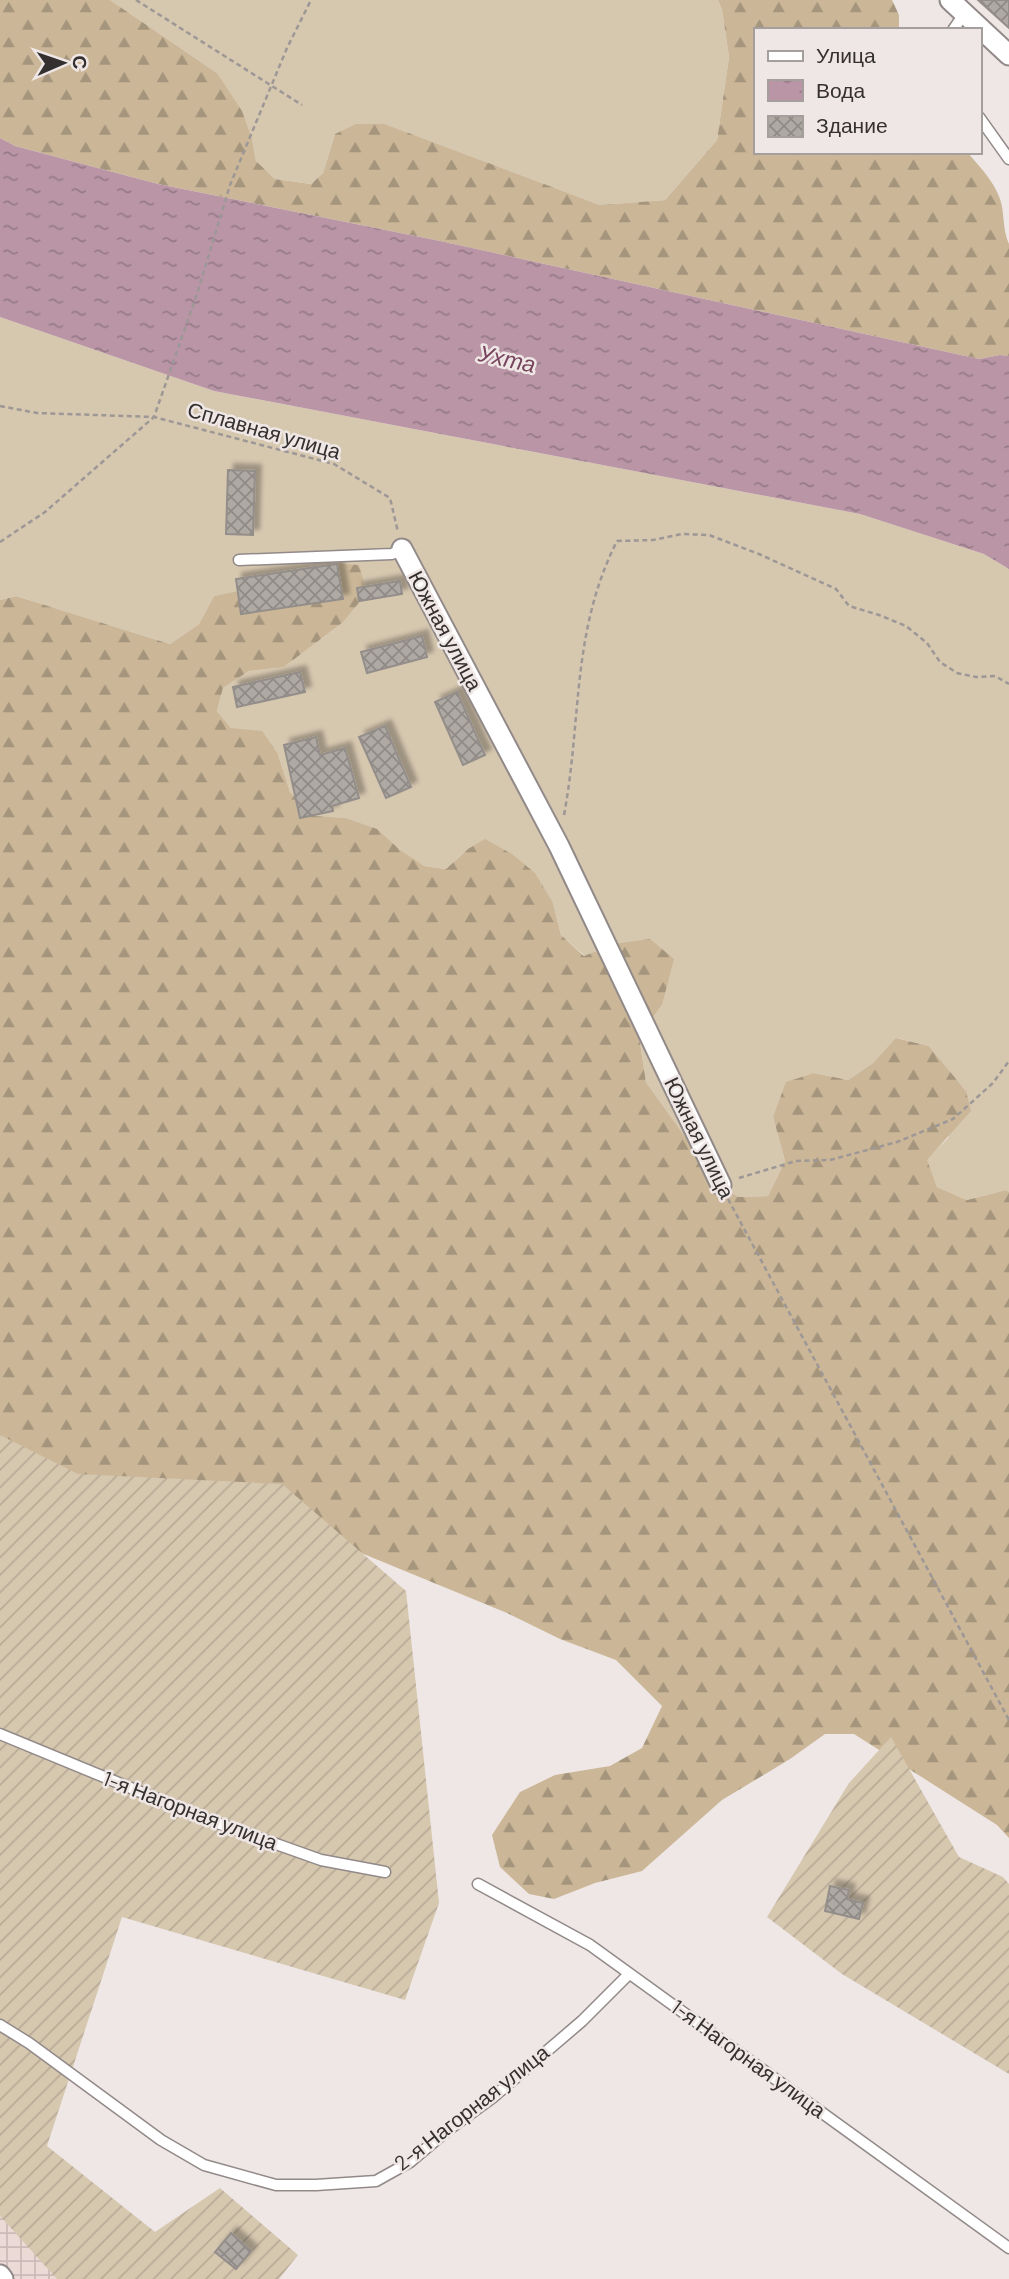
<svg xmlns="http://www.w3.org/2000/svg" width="1009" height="2279" viewBox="0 0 1009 2279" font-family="Barlow,sans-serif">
	<defs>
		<pattern id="industrial-grid" width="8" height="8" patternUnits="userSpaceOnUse" patternTransform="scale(1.75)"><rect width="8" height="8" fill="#ebdad6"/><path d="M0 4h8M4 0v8" fill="none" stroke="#cabbb8"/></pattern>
		<pattern id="forest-firs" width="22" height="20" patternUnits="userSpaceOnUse" patternTransform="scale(1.75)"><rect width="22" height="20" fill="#cbb798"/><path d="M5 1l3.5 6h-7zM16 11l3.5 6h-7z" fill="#a5957c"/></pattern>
		<pattern id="garden-furrows" width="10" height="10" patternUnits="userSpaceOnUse" patternTransform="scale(1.75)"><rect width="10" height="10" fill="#d6c7af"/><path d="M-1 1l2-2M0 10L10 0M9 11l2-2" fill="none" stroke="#b8ab97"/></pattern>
		<pattern id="water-ripples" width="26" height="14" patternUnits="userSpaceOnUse" patternTransform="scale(1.75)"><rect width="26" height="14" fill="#b995a6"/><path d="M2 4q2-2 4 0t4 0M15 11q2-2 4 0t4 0" fill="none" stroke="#977a88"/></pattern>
		<pattern id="building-cross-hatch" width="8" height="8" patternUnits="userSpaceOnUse" patternTransform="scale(1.75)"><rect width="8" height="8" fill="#afa9a4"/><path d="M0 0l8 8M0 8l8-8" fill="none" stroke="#8f8a86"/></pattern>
		<filter id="shadow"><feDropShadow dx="6" dy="-6" stdDeviation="2" flood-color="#0004"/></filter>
	</defs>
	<rect width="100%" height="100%" fill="#efe7e5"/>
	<path fill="url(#industrial-grid)" d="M0,2216L56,2275L57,2279H0Z"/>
	<path fill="#d6c7af" d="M110,0H718L722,10L729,57L717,140L665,200L600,205L385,124L335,134L323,173L311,184L275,179L256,161L252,139L217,73Z
		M0,317L214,391L860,514L984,554L1009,569V1192L1006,1190L967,1200L937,1187L926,1160L948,1138L966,1091L929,1046L897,1038L873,1063L848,1080L814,1073L773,1117L785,1161L768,1196L738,1197L716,1180L646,1082L639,1036L662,1005L614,944L585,956L561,935L553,903L468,849L446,869L424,866L345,818L314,817L290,792L278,754L231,728L217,711L223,688L249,671L284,667L342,623L272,586L214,596L199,624L170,644L16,596L0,600Z"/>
	<path fill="url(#forest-firs)" d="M0,0H110L217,73L242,111L252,139L256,161L275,179L311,184L323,173L335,134L356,124H385L600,205L665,200L717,140L729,57L722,10L718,0H892L899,15V30H755V152H967C979,166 994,181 1000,199C1005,213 1002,229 1009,244V356L1000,355L979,359L440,241L158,184L15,146L0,138Z
		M329,563L359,565L367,593L342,623L284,667L249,671L223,688L217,711L231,728L262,731L278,754L290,792L314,816L345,818L377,829L400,850L424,866L446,869L468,849L485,839L512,854L535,873L553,903L561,935L584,956L614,944L650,939L674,959L662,1005L639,1036L646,1082L716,1180L738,1197L768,1196L785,1161L773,1117L786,1082L814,1073L848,1080L873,1063L896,1038L929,1046L966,1091L971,1111L927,1160L937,1187L967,1200L1006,1190L1009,1192V1838L997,1825L854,1734H825L790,1759L722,1800L642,1871L595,1883L554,1899L529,1894L500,1867L492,1835L520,1792L555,1775L610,1766L642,1748L662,1706L616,1660L560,1639L507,1613L276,1518L0,1487V600L16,596L170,644L199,624L214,596L244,590Z"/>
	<path fill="url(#garden-furrows)" d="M0,1435L78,1474L282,1484L406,1591L439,1903L405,2000L122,1917L47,2146L155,2232L220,2188L298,2255L279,2279H57L0,2216Z
		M891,1737L959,1857L1003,1877L1009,1884V2074L842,1974L767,1917L849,1783Z"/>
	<path fill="url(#water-ripples)" d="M0,138L15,146L158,184L440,241L979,359L1000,355L1009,356V569L984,554L860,514L214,391L0,317Z"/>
	<path fill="url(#building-cross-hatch)" stroke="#948e8a" stroke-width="2" filter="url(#shadow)" d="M978,0H1009V28Z
		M228,470L255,471L253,535L226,534Z
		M337,564L343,599L241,614L236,579Z
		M400,581L402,594L359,601L357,588Z
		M422,636L427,657L367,673L361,652Z
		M300,672L305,692L237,707L233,687Z
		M457,692L485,755L463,765L435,702Z
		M385,726L411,787L386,798L359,737Z
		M316,737L320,755L345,748L359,798L332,806L333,811L300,818L284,745Z
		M830,1886L849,1890L847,1899L863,1903L859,1919L825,1911Z
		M231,2233L251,2251L236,2269L215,2252Z"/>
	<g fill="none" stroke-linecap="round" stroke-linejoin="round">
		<defs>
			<path id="service" d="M953,30L964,14
				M979,117L1009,159
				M239,560L392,554L402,549
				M0,1734L206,1819L321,1860L385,1872
				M478,1884L590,1945L1009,2248
				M0,2025L29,2043L161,2140L204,2165L276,2185H316L376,2181L410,2162L448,2130L492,2098L582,2021L629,1974"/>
			<path id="minor" d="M950,0L1009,55
				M402,549L559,846L721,1185
				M0,2275L3,2279"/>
		</defs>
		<use href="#service" stroke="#928a89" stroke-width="13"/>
		<use href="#minor" stroke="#928a89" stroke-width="23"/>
		<path stroke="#9d9796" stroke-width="2.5" stroke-dasharray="5 3.5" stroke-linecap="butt" d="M136,0L302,105
			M0,406L37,413L154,417L334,464L390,498L398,532
			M0,542L45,512L154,417L197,294L230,185L287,48L311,0
			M564,815C582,719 571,632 617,541L653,540L682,534L709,535L759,554L836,589L849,606L879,615L906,626L927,643L940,662L957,673L976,677L995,676L1009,684
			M739,1178L796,1161L830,1160L897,1142L953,1119L993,1083L1009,1061
			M728,1199L1009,1720"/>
		<use href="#service" stroke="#fff" stroke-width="10"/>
		<use href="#minor" stroke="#fff" stroke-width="19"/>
	</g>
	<g text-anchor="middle" stroke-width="5" stroke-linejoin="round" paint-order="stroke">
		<g font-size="21" fill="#33302f" stroke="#efe7e5">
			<text transform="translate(264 431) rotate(16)" y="7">Сплавная улица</text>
			<text transform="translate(445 631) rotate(62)" y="7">Южная улица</text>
			<text transform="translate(699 1138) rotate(64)" y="7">Южная улица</text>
			<text transform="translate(190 1811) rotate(21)" y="7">1-я Нагорная улица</text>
			<text transform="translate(748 2059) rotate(36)" y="7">1-я Нагорная улица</text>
			<text transform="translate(472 2108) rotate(-38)" y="7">2-я Нагорная улица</text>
		</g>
		<g font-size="23" font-style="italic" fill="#77445e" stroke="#efe7e5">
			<text transform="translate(507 359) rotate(12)" y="8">Ухта</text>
		</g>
	</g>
	<rect x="754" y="28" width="228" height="126" fill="#efe7e5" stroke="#a49e9c" stroke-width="2"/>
	<rect x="768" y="51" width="35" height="10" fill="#ffffff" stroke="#a49e9c" stroke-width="2"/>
	<text x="816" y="63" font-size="21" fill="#33302f">Улица</text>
	<rect x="768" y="80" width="35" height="21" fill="url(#water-ripples)" stroke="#a49e9c" stroke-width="2"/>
	<text x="816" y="98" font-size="21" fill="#33302f">Вода</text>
	<rect x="768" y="116" width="35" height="21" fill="url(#building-cross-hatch)" stroke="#a49e9c" stroke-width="2"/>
	<text x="816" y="133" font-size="21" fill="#33302f">Здание</text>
	<g transform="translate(63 63) rotate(88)" stroke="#efe7e5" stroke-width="5" paint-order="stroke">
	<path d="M0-5L12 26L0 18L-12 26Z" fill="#33302f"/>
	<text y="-10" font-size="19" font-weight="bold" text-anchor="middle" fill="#33302f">С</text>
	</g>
</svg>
